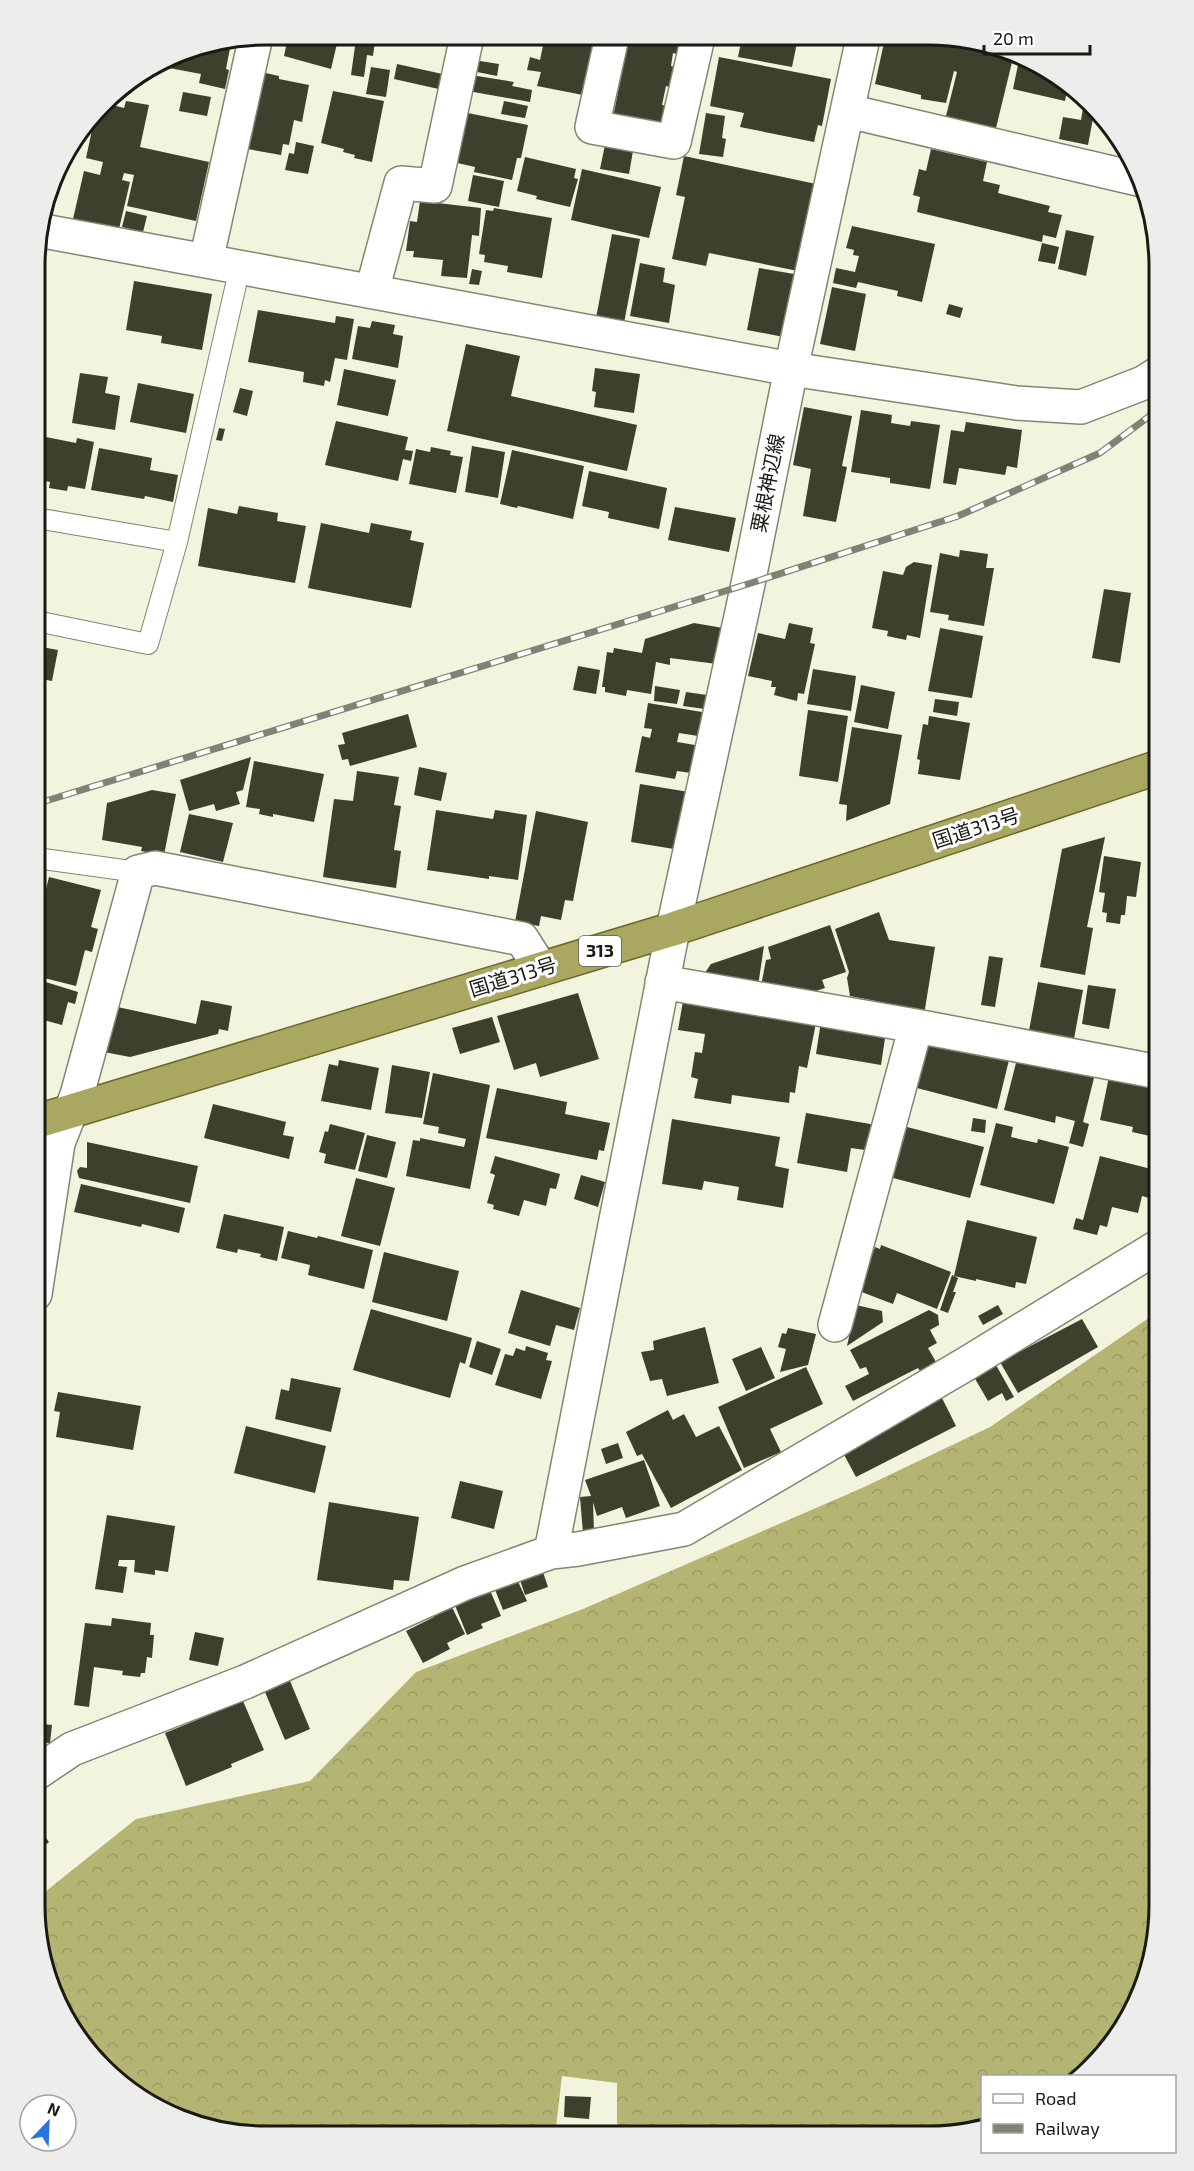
<svg xmlns="http://www.w3.org/2000/svg" width="1194" height="2171" viewBox="0 0 1194 2171" font-family="'Exo 2','Noto Sans JP',sans-serif">
	<defs>
		<pattern id="forest-crowns" width="20" height="18" patternUnits="userSpaceOnUse" patternTransform="scale(1.5)"><rect width="20" height="18" fill="#b4b473"/><path d="M2 6a3 3 0 1 1 6 0M12 15a3 3 0 1 1 6 0" fill="none" stroke="#9a9a63"/></pattern>
	</defs>
	<rect width="100%" height="100%" fill="#f3f4de"/>
	<path fill="url(#forest-crowns)" d="M1159,1311V1921L1142,1993L1111,2046L1081,2076H982V2127L928,2136H617V2083L562,2076L555,2135L235,2134L177,2119L125,2088L74,2034L47,1980L35,1900L136,1819L310,1781L416,1672L583,1609L862,1488L990,1427Z"/>
	<path fill="#3f3f2e" d="M283,35H339L331,69L284,56L288,37Z
		M385,35H402L401,40Z
		M520,36H534L533,44L519,41Z
		M545,36L600,37L588,96L537,86L541,72L527,70L530,57L540,60Z
		M629,37H680L677,54L673,53L671,66L675,67L670,87L666,86L662,105L666,106L662,127L612,122Z
		M742,37L798,38L792,67L738,57Z
		M885,38L950,39L1014,54L996,128L946,116L957,72L954,71L946,103L921,99V95L875,84Z
		M356,39L375,41L373,56L367,55L364,77L351,75Z
		M228,42L231,43L226,69L229,70L225,89L199,83L201,74L169,68L170,63L163,61L178,52Z
		M1020,55L1030,58L1083,95L1067,91L1065,101L1013,89Z
		M719,57L831,79L822,126L818,125L814,142L740,127L744,113L710,106Z
		M474,60L499,64L497,76L472,71Z
		M397,64L447,75L443,90L394,79Z
		M371,67L390,70L386,97L366,94Z
		M257,71L279,76V79L309,85L302,122L294,120L289,145L283,144L281,155L242,148Z
		M471,75L514,82L512,86L532,90L530,102L468,91Z
		M333,91L384,101L372,162L354,158L355,155L343,152L344,149L321,143Z
		M183,92L211,97L207,116L179,111Z
		M1085,97L1095,108L1088,145L1059,139L1063,117L1081,120Z
		M126,101L149,105L140,147L209,162L196,221L127,206L134,175L124,173L122,180L130,182L119,229L73,219L84,171L100,175L103,162L86,158L95,116L105,103L124,108Z
		M504,101L528,106L525,118L501,114Z
		M463,112L528,125L521,158H517L512,180L474,172L475,167L453,162Z
		M706,113L725,116L722,138L726,139L723,157L699,154Z
		M606,140L634,145L629,174L600,169Z
		M296,142L314,146L308,174L285,170L289,153L294,154Z
		M931,149L987,162L983,181L1000,185L998,193L1050,206L1048,212L1062,215L1056,238L1043,235L1042,242L917,212L920,197L913,195L919,169L926,171Z
		M684,156L816,184L798,271L709,253L706,266L672,259L685,197L676,195Z
		M525,157L576,169L574,178L578,179L570,207L536,199L537,196L517,191Z
		M582,169L661,187L649,238L571,220Z
		M473,175L504,181L499,207L468,201Z
		M420,201L481,208L479,236L472,235L467,278L441,276L443,260L413,257L414,251H406L410,221L417,222Z
		M494,208L552,218L542,278L507,272L508,266L484,262L485,255L479,254L486,210L493,211Z
		M126,211L147,216L143,232L122,227Z
		M852,226L935,244L922,302L897,296L898,291L858,282L856,288L833,283L836,268L855,272L859,256L853,255L854,250L846,248Z
		M1066,230L1094,236L1086,276L1058,269Z
		M612,234L640,239L624,323L596,318Z
		M1042,243L1059,247L1055,264L1038,261Z
		M640,263L665,268L663,282L675,285L669,323L630,316Z
		M759,268L800,275L789,338L747,330Z
		M472,269L482,271L479,285L469,284Z
		M134,281L212,294L202,350L161,343L162,336L126,330Z
		M832,287L866,294L855,351L820,344Z
		M949,304L963,308L960,318L946,314Z
		M258,310L335,323L336,316L354,319L347,360L335,358L330,382L325,380L324,386L303,382L304,372L248,362Z
		M372,321L395,325L393,334L403,336L398,368L352,359L358,326L370,328Z
		M466,344L520,356L511,396L637,425L627,471L447,431Z
		M595,368L640,374L634,413L594,407L596,392L592,391Z
		M344,369L396,380L388,416L337,405Z
		M80,373L108,377L105,393L120,396L115,430L72,423Z
		M138,383L194,394L186,433L130,422Z
		M240,388L253,391L247,416L233,412Z
		M804,407L852,416L842,466L847,467L836,522L803,516L811,469L793,465Z
		M861,410L892,415L891,423L910,426L911,421L940,425L930,489L890,483V478L851,472Z
		M336,421L408,437L405,450L413,451L411,461L403,459L398,481L325,465Z
		M966,422L1022,430L1017,468L1007,466L1005,475L959,468L956,485L943,483L951,430L964,432Z
		M219,428L225,429L222,441L216,440Z
		M36,435L76,443L77,438L94,442L85,489L68,486L67,491L49,488L50,482L36,479Z
		M472,446L505,452L498,498L465,492Z
		M431,447L451,451L450,455L463,457L456,493L409,484L416,449L430,452Z
		M99,448L152,458L150,470L178,475L173,502L145,496L144,499L91,490Z
		M512,450L584,466L573,519L518,506L517,508L500,504Z
		M589,471L667,488L659,529L608,518L609,512L582,506Z
		M239,506L278,513L277,521L306,526L295,583L198,566L208,508L237,514Z
		M675,507L736,518L729,552L668,540Z
		M321,523L369,533L371,523L412,531L410,540L424,543L411,608L308,588Z
		M960,550L988,554L986,568H994L984,626L948,620L949,615L930,612L940,553L959,557Z
		M914,562L932,565L920,638L907,635L906,640L887,636L888,631L872,628L883,571L903,575L906,567Z
		M1104,589L1131,593L1120,663L1092,658Z
		M694,623L723,628L717,664L670,658V665L656,662L651,694L627,690L626,696L605,692V687H602L607,652L613,653L614,648L642,653L645,639Z
		M789,623L813,628L810,643L815,644L804,694L798,693L797,701L774,695L776,687H771L772,681L748,676L758,633L785,639Z
		M940,628L983,636L972,698L928,691Z
		M36,646L58,650L52,681L36,678Z
		M578,666L600,670L596,694L573,690Z
		M813,669L856,676L851,711L807,704Z
		M861,685L895,692L888,729L854,722Z
		M655,686L680,690L677,704L654,701Z
		M686,692L707,695L705,709L683,706Z
		M935,699L959,702L957,716L933,712Z
		M648,703L702,712L698,736L679,733L677,742L695,745L691,773L677,771L675,779L635,772L642,736L650,738L652,729L644,728Z
		M808,710L848,716L838,782L799,776Z
		M408,714L417,747L350,766L348,759L342,760L338,745L345,744L342,733Z
		M929,716L970,723L960,780L918,774L920,760L917,759L923,724L928,725Z
		M852,727L902,735L890,804L846,821L847,805L839,804Z
		M251,757L243,790L236,792L240,804L216,811L214,804L189,811L180,780Z
		M254,761L324,774L314,822L273,814V817L259,814L260,809L246,807Z
		M419,767L447,773L441,801L414,795Z
		M357,771L399,777L394,805L401,806L394,850L401,851L396,888L323,877L334,799L353,801Z
		M640,784L689,792L680,850L631,842Z
		M152,790L176,794L164,855L141,851L142,847L102,840L107,803Z
		M436,810L493,819L495,810L527,815L518,880L489,876V879L427,870Z
		M536,811L588,822L573,901L565,900L561,920L541,916L539,926L515,922Z
		M189,814L233,823L223,862L180,852Z
		M1105,837L1087,927L1093,928L1085,975L1040,967L1062,849Z
		M1104,856L1141,862L1136,897L1127,896L1125,915H1121L1120,924L1106,922L1107,913L1102,912L1105,893L1099,892Z
		M49,877L101,890L91,927L98,929L92,952L85,950L76,986L36,976V929Z
		M1158,878H1159V897H1155Z
		M879,912L889,940L935,947L924,1015L906,1012V1007L850,996L847,978L849,972L835,929Z
		M830,925L846,972L822,980L825,988L810,993L761,986L766,960L771,959L768,947Z
		M764,946L758,986L702,977L711,964Z
		M989,956L1003,958L995,1007L981,1005Z
		M36,979L78,992L75,1004L68,1002L62,1025L36,1018Z
		M1038,982L1083,990L1073,1044L1028,1036Z
		M1088,985L1116,989L1109,1029L1082,1024Z
		M578,993L599,1059L540,1077L536,1063L514,1070L497,1016Z
		M684,995L817,1018L807,1068L799,1066L795,1093L790,1092L789,1103L732,1095L731,1104L694,1098L698,1079L691,1077L695,1052L702,1053L705,1034L678,1030Z
		M201,1000L232,1006L228,1031L219,1029L218,1034L130,1057L104,1052L113,1006L196,1024Z
		M822,1015L887,1025L881,1065L816,1054Z
		M492,1017L500,1042L460,1054L452,1028Z
		M931,1036L1010,1056L997,1109L917,1088Z
		M1017,1059L1095,1074L1083,1122L1089,1124L1083,1147L1069,1143L1075,1121L1056,1116L1055,1123L1004,1110Z
		M339,1060L379,1068L371,1110L321,1101L329,1064L338,1066Z
		M392,1065L430,1072L422,1118L385,1113Z
		M1110,1072L1159,1082V1138L1132,1132L1133,1127L1100,1120Z
		M433,1073L490,1085L470,1189L406,1176L413,1140L420,1141V1138L464,1147L466,1139L438,1133L439,1127L423,1124Z
		M497,1088L567,1102L565,1114L610,1123L604,1151L599,1150L597,1160L486,1138Z
		M213,1104L286,1122L283,1135L294,1137L289,1159L204,1138Z
		M806,1113L876,1125L872,1151L851,1148L847,1172L797,1163Z
		M973,1118L986,1120L985,1133L971,1131Z
		M672,1119L780,1137L775,1166L789,1169L783,1208L737,1200L739,1187L704,1181L702,1190L662,1184Z
		M996,1123L1013,1127L1011,1137L1037,1143L1038,1139L1069,1147L1054,1204L980,1185Z
		M330,1124L365,1133L355,1170L324,1163L326,1154L319,1152L325,1131L328,1132Z
		M907,1127L984,1147L970,1198L893,1178Z
		M367,1135L396,1142L387,1178L358,1171Z
		M87,1142L198,1166L190,1203L79,1178L77,1171L80,1167L87,1168Z
		M495,1156L560,1174L556,1189L550,1188L546,1206L524,1200L519,1216L493,1209L494,1205L487,1203L495,1175L490,1173Z
		M1100,1156L1159,1171V1201L1142,1196L1138,1213L1112,1207L1107,1227L1100,1225L1097,1235L1073,1229L1076,1218L1083,1220Z
		M581,1175L605,1182L598,1207L574,1199Z
		M356,1178L395,1188L380,1246L341,1236Z
		M81,1184L185,1208L179,1233L142,1224L141,1227L74,1212Z
		M1159,1203V1216L1153,1207Z
		M224,1214L284,1227L277,1261L260,1257L261,1254L238,1249L237,1253L216,1248Z
		M967,1220L1037,1237L1026,1284L1016,1282L1015,1288L976,1279V1281L954,1276Z
		M288,1231L317,1238L318,1236L373,1250L364,1289L308,1275L310,1265L281,1258Z
		M881,1245L951,1272L937,1309L897,1293L893,1304L859,1291L875,1247L880,1249Z
		M384,1252L459,1271L447,1321L372,1302Z
		M952,1275L958,1278L953,1292H956L948,1313L940,1310Z
		M521,1290L580,1308L574,1330L556,1325L550,1346L508,1333Z
		M856,1305L882,1311L883,1322L847,1346Z
		M998,1305L1003,1314L983,1325L978,1316Z
		M371,1309L472,1338L465,1364L460,1362L450,1398L353,1370Z
		M929,1310L938,1315L939,1325L930,1330L937,1343L928,1348L936,1362L920,1371L918,1368L853,1401L845,1386L869,1374L866,1367L860,1369L850,1350Z
		M1082,1319L1098,1347L1018,1393L1000,1362Z
		M705,1327L719,1383L667,1396L662,1379L650,1381L641,1352L654,1350L653,1341Z
		M788,1328L816,1334L808,1365L780,1372L786,1349L778,1347L782,1333L786,1334Z
		M477,1341L501,1349L492,1375L469,1367Z
		M526,1346L548,1353L546,1360L552,1361L541,1399L495,1385L505,1354L513,1356L516,1348L525,1351Z
		M761,1347L775,1378L746,1391L732,1359Z
		M996,1365L1014,1397L1006,1401L1002,1393L988,1401L974,1377Z
		M806,1367L823,1404L770,1429L781,1452L744,1468L718,1407Z
		M291,1378L341,1388L331,1432L275,1419L281,1389L289,1391Z
		M58,1392L141,1406L133,1450L56,1437L60,1412L54,1411Z
		M942,1398L956,1426L856,1477L842,1451L857,1440Z
		M668,1410L673,1420L684,1414L696,1437L719,1426L742,1470L671,1508L642,1454L637,1456L626,1432Z
		M246,1426L326,1446L315,1493L234,1473Z
		M618,1443L623,1458L606,1464L601,1449Z
		M644,1460L660,1506L626,1518L622,1507L597,1516L593,1502L594,1531L583,1533L580,1497L591,1496L585,1480Z
		M460,1481L503,1491L494,1529L451,1518Z
		M329,1502L419,1517L409,1581L394,1580L393,1590L317,1580Z
		M107,1515L175,1526L168,1572L155,1570V1575L134,1572L135,1560H119L118,1566L127,1567L123,1593L95,1589Z
		M542,1569L548,1587L525,1595L519,1577Z
		M516,1577L527,1601L503,1610L494,1587Z
		M489,1588L501,1616L481,1624L483,1628L467,1635L454,1603Z
		M451,1605L465,1634L447,1643L450,1649L423,1663L406,1631L434,1617L433,1615Z
		M112,1618L151,1623L150,1635H154L152,1658L147,1657L145,1673H141L140,1677L122,1675L123,1671L94,1667L89,1707L74,1705L85,1623L111,1626Z
		M195,1632L224,1638L218,1666L189,1660Z
		M290,1681L310,1729L285,1740L265,1692Z
		M243,1701L264,1750L231,1764L232,1767L186,1786L165,1733Z
		M35,1723L52,1725L50,1743L35,1742Z
		M35,1823L49,1842L35,1853Z
		M565,2096L591,2097L589,2119L564,2117Z"/>
	<g fill="none" stroke-linecap="round" stroke-linejoin="round">
		<defs>
			<path id="service" d="M36,518L177,542L240,267
				M36,621L148,644L177,542
				M36,858L138,872"/>
			<path id="minor" d="M612,37L592,127L674,142L698,37
				M848,111L1142,180
				M38,230L791,369L1016,403L1081,407L1143,383L1159,373
				M206,261L256,36
				M372,291L401,183L435,186L467,36
				M662,982L916,1026L1159,1072
				M35,1294L58,1143L77,1095L138,872L155,868L522,939L541,969
				M835,1325L916,1026
				M551,1552L673,929
				M35,1774L72,1749L245,1682L465,1583L551,1552L578,1549L684,1529L966,1364L1159,1246"/>
			<path id="secondary" d="M673,929L748,584L791,369L863,38"/>
			<path id="trunk" d="M35,1122L673,929L1159,767"/>
		</defs>
		<use href="#service" stroke="#858572" stroke-width="22"/>
		<use href="#minor" stroke="#858572" stroke-width="36"/>
		<use href="#secondary" stroke="#858572" stroke-width="36"/>
		<use href="#trunk" stroke="#69692b" stroke-width="36"/>
		<use href="#service" stroke="#fff" stroke-width="20"/>
		<use href="#minor" stroke="#fff" stroke-width="33"/>
		<use href="#secondary" stroke="#fff" stroke-width="33"/>
		<use href="#trunk" stroke="#aaa860" stroke-width="33"/>
		<defs>
			<path id="rail" d="M36,804L748,584L958,516L1100,453L1159,409"/>
		</defs>
		<use href="#rail" stroke="#828274" stroke-width="7"/>
		<use href="#rail" stroke="#fff" stroke-width="4.5" stroke-dasharray="14" stroke-linecap="butt"/>
	</g>
	<g text-anchor="middle" stroke-width="6" stroke-linejoin="round" paint-order="stroke">
		<rect fill="#fff" stroke="#5f5f5a" stroke-width="1.5" x="579" y="936" width="42" height="30" rx="4.5"/>
		<g font-size="18" font-weight="bold" fill="#1a1a13">
			<text x="600" y="957">313</text>
		</g>
		<g font-size="20" fill="#1a1a13" stroke="#fff">
			<text transform="translate(768 483) rotate(-79)" y="7">粟根神辺線</text>
			<text transform="translate(976 828) rotate(-18)" y="7">国道313号</text>
			<text transform="translate(513 977) rotate(-17)" y="7">国道313号</text>
		</g>
	</g>
	<path d="M0 0H1194V2171H0ZM266 45H928A221 221 0 0 1 1149 266V1905A221 221 0 0 1 928 2126H266A221 221 0 0 1 45 1905V266A221 221 0 0 1 266 45Z" fill="#ededec" fill-rule="evenodd"/>
	<path fill="none" stroke="#1a1a13" stroke-width="3" d="M266 45H928A221 221 0 0 1 1149 266V1905A221 221 0 0 1 928 2126H266A221 221 0 0 1 45 1905V266A221 221 0 0 1 266 45Z"/>
	<rect x="981" y="2075" width="195" height="78" fill="#ffffff" stroke="#a3a3a1" stroke-width="1.5"/>
	<rect x="993" y="2094" width="30" height="9" fill="#ffffff" stroke="#a3a3a1" stroke-width="1.5"/>
	<text x="1035" y="2105" font-size="18" fill="#1a1a13">Road</text>
	<rect x="993" y="2124" width="30" height="9" fill="#828274" stroke="#a3a3a1" stroke-width="1.5"/>
	<text x="1035" y="2135" font-size="18" fill="#1a1a13">Railway</text>
	<g transform="translate(48 2123) rotate(23)"><circle r="28" fill="#ffffff" stroke="#a3a3a1" stroke-width="1.5"/>
	<path d="M0-4.5L10 22L0 15L-10 22Z" fill="#2974e0"/>
	<text y="-9" font-size="16" font-weight="bold" text-anchor="middle" fill="#1a1a13">N</text>
	</g>
	<path d="M984 45v9h106v-9" fill="none" stroke="#1a1a13" stroke-width="3"/>
	<text x="993" y="45" font-size="18" fill="#1a1a13" stroke="#ffffff" stroke-width="4.5" paint-order="stroke">20 m</text>
</svg>
